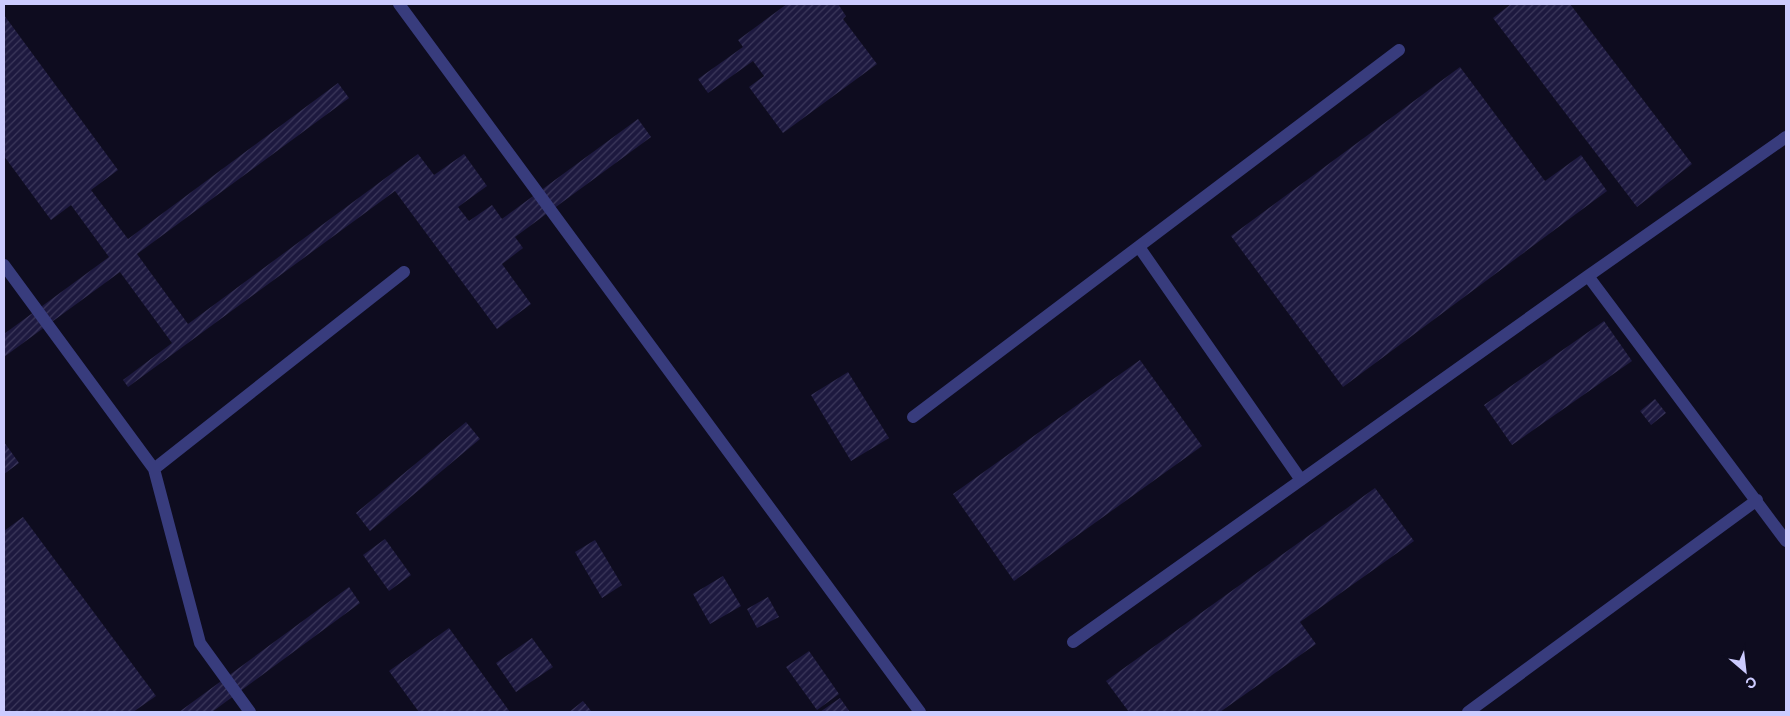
<svg xmlns="http://www.w3.org/2000/svg" width="1790" height="716" viewBox="0 0 1790 716" font-family="Inter,sans-serif">
	<defs>
		<pattern id="building-hatch" width="6" height="6" patternUnits="userSpaceOnUse" patternTransform="scale(1.25)"><rect width="6" height="6" fill="#1d193f"/><path d="M-1 1l2-2M0 6l6-6M5 7l2-2" fill="none" stroke="#3d395c"/></pattern>
	</defs>
	<rect width="100%" height="100%" fill="#0e0c1f"/>
	<path fill="url(#building-hatch)" d="M787,4H838L846,16L843,19L877,64L783,133L749,87L764,76L753,61L708,93L698,79L743,47L738,40Z
		M1511,4H1570L1692,164L1637,207L1493,18Z
		M4,15L118,170L91,190L128,239L338,83L349,98L137,254L188,324L418,154L434,175L464,154L487,186L458,207L469,221L492,205L502,219L638,119L651,137L515,237L523,248L502,264L531,304L497,329L395,191L128,387L123,380L172,343L120,272L4,357V334L109,257L71,205L51,220L4,156Z
		M1460,67L1545,181L1581,155L1607,191L1343,387L1231,236Z
		M1604,321L1632,361L1512,445L1484,405Z
		M1140,360L1202,446L1014,581L953,494Z
		M848,372L889,438L851,461L811,395Z
		M1655,399L1666,413L1651,425L1640,411Z
		M466,422L480,439L370,531L356,513Z
		M4,442L19,463L4,474Z
		M1375,488L1414,541L1300,622L1316,644L1220,712H1129L1106,681Z
		M23,517L156,696L133,712H4V531Z
		M385,539L411,575L389,591L363,555Z
		M595,540L622,585L602,598L575,552Z
		M723,576L741,606L710,624L693,594Z
		M349,587L360,603L212,712H179Z
		M768,597L779,617L757,628L747,609Z
		M449,628L510,712H419L389,671Z
		M532,638L553,667L516,692L496,663Z
		M809,651L839,694L817,710L786,667Z
		M840,698L850,712H820Z
		M583,701L592,712H569Z"/>
	<g fill="none" stroke-linecap="round" stroke-linejoin="round">
		<path stroke="#383c7d" stroke-width="12" d="M399,4L920,712
			M1139,247L1301,480
			M4,265L154,469
			M1588,276L1786,541
			M913,417L1399,50
			M1073,642L1588,276L1786,137
			M250,712L200,643L154,469L404,272
			M1468,712L1757,500"/>
	</g>
	<rect width="1790" height="716" fill="none" stroke="#cccbfe" stroke-width="10"/>
	<g transform="translate(1745 671) rotate(152)" stroke="#0e0c1f" stroke-width="4" paint-order="stroke">
	<path d="M0-4L9 19L0 12L-9 19Z" fill="#cccbfe"/>
	<text y="-8" font-size="14" font-weight="bold" text-anchor="middle" fill="#cccbfe">С</text>
	</g>
</svg>
